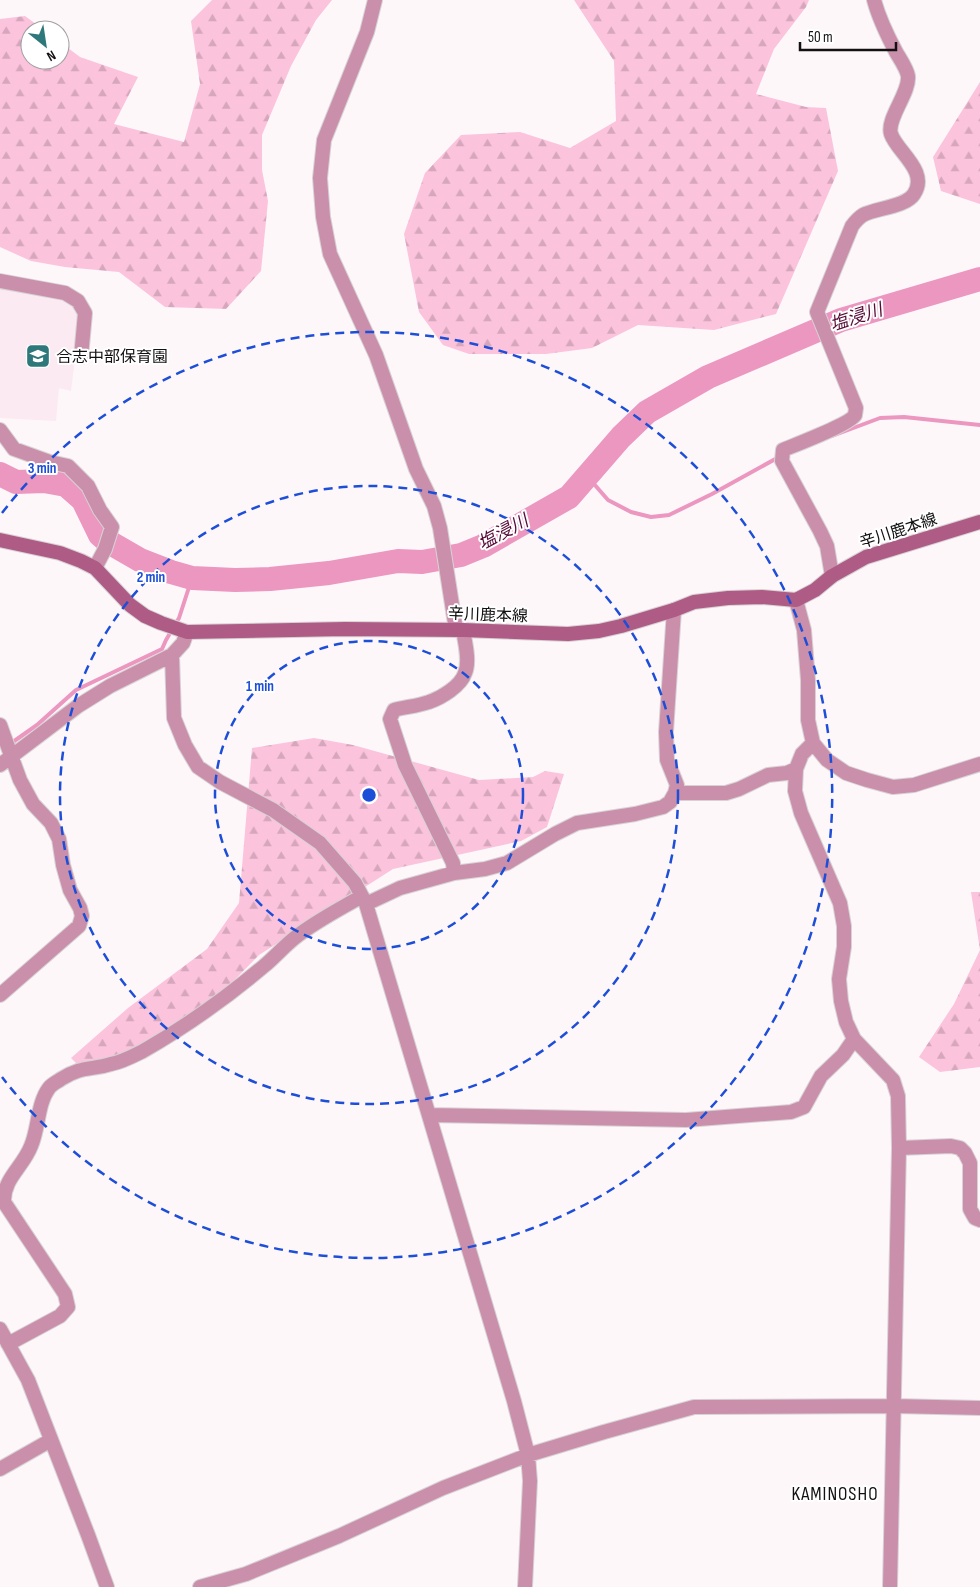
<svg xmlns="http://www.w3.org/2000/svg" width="980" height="1587" viewBox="0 0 980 1587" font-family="'Sofia Sans Condensed','Noto Sans JP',sans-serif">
	<defs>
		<pattern id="forest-firs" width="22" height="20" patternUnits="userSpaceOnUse" patternTransform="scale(1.25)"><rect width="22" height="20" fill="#fbc3dc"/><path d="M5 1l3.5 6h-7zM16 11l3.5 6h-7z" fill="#d6a6bc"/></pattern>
	</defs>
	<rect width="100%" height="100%" fill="#fef7fa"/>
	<path fill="#fbeaf1" d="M5,286L60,297L76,308L79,325L71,391L59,388L56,421L0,418V289Z"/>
	<path fill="url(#forest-firs)" d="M212,0H332L316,20L291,66L262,135V170L268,201L261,271L226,309L165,307L119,272L65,267L31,261L0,247V19L25,16L44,30H30V60H60V42L80,57L138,77L114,124L184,142L200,84L191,21Z
		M574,0H809L806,7L774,49L756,94L806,107L826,108L838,171L776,314L714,330L638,325L592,348L546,354H469L443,345L419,312L404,234L425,173L461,135L520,132L570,148L616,121L614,61Z
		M980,82V204L941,191L933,157Z
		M314,738L353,745L479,780L533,777L545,771L564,774L547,827L521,841L393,869L259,955L217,998L168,1033L84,1071L71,1058L128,1008L207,949L239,903L252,748Z
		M971,892H980V1067L940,1072L919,1057L954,1004L980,950Z"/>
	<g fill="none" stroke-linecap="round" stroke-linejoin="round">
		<path stroke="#ec97c0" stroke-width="4" d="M832,436L880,418L904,417L980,425
			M587,476L608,500L631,512L651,517L669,515L712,494L779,457
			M10,744L37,725L76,690L162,649L166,640L179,618L192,578"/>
		<path stroke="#ec97c0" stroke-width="24" d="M0,474L16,482L44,481L66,485L83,500L100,535L107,541L140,560L171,572L192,578L235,580L270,579L329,573L398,561L422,562L461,555L483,546L569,497L621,437L647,412L708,377L841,320L980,279"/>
		<defs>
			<path id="minor" d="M375,0L367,32L324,140L320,178L323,217L330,254L376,355L416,469L434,506L440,528L456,630
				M0,281L65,293L78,301L85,313L81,357
				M0,430L14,449L50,462L68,466L88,486L100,510L112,527L105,549L95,568
				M832,576L827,546L820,531L782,461L783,450C795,445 850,424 855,415C855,415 856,408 856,408L817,312L852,226C855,222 858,218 863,215C876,208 906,207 914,194C929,171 897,152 891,134C886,119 910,93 908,76C907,69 900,59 896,52C887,35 879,19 874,0
				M796,600L804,630L808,680V720L813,743L827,760L846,773L867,780L893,787L914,785L980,764
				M674,610L666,732L667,760L677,785L675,793H726L739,789L768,775L787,773L796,769
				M172,655L174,718L185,745L198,767L220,782L273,810L320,843L355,883L366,904L514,1401L528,1455L530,1481L525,1587
				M0,725L20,780L33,804L51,823L59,839L63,865L70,890L80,908L82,916L79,926L0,995
				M813,743L802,754L796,769L795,791L801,813L840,903L844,926V947L839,979L841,1001L846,1022L854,1039L893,1080L898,1096L899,1148L890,1587
				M0,765L78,706L110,686L172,655L183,643L187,632
				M454,873L453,863L405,765L390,719L394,710C405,707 418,706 429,702C441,698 461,686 465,673C470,661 465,643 463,630
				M366,904L400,888L454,873L485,869L507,863L555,834L577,823L635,814L663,807L670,802L675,793
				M429,1115L686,1120L791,1112L804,1107L821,1076L843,1055L854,1039
				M899,1148L951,1146L960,1148L965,1153L970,1163V1209L975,1218L980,1220
				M0,1329L28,1380L88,1535L107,1587
				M8,1344L60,1316L68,1307L65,1294L4,1202C3,1179 23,1167 31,1146C39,1128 37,1104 49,1088C52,1084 57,1082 61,1079C81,1066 91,1070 111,1064C122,1062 133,1056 143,1051C185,1027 226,998 264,966C275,957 285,945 297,936C318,920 340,909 362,896
				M0,1469L51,1440
				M200,1587L246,1574L339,1536L443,1488L528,1455L604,1432L694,1407L894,1406L980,1408"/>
			<path id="secondary" d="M0,540L60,553L81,561L95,568L130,605L145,616L161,623L187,632L345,629L463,630L568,634L599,631L621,626L674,610L694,602L728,598L762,597L796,600L815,590L832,576L866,557L980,522"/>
		</defs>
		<use href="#minor" stroke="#d8d2d5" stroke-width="16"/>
		<use href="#secondary" stroke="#d8d2d5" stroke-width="16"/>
		<use href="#minor" stroke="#ca90ab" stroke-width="14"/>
		<use href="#secondary" stroke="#ae5c85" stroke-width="14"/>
	</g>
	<g fill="none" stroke="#1d4ed8" stroke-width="2.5" stroke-dasharray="9 6">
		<circle cx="369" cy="795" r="154"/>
		<circle cx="369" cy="795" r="309"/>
		<path d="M2 513A463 463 0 1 1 2 1077"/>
	</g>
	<defs>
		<symbol id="school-square" viewBox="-11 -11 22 22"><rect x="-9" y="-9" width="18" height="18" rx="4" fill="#2e787b" stroke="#fff"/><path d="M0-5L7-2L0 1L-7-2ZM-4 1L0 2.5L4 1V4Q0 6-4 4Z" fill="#fff"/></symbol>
	</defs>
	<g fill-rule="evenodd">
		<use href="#school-square" x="24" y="342" width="28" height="28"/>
	</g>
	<g text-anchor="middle" stroke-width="4" stroke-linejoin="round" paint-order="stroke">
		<g font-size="16" fill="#121011" stroke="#fff" text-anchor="start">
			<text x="56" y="362">合志中部保育園</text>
		</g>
		<g font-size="16" fill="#121011" stroke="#fff">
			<text transform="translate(898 530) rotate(-18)" y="6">辛川鹿本線</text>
			<text transform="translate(488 614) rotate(2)" y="6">辛川鹿本線</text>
		</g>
		<g font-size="18" font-style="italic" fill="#560b38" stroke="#fff">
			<text transform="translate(856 317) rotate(-18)" y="6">塩浸川</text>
			<text transform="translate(503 532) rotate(-28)" y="6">塩浸川</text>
		</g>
		<g font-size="19" letter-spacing="1" fill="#121011" stroke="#fff">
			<text x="835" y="1500">KAMINOSHO</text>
		</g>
	</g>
	<circle cx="369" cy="795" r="8" fill="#1d4ed8" stroke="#fff" stroke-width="2.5"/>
	<g font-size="15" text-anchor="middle" font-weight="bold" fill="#1d4ed8" stroke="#fff" stroke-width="4" stroke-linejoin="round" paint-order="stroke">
		<text x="42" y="473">3 min</text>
		<text x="151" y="582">2 min</text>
		<text x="260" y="691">1 min</text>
	</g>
	<g transform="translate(45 45) rotate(150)"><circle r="24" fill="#ffffff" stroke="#a09fa0"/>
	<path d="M0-4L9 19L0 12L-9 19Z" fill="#2e787b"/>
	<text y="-8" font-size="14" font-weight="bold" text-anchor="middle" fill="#121011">N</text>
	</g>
	<path d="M800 42v8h96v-8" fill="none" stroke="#121011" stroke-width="2.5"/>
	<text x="808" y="42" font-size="15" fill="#121011" stroke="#ffffff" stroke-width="4" paint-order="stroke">50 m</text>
</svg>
